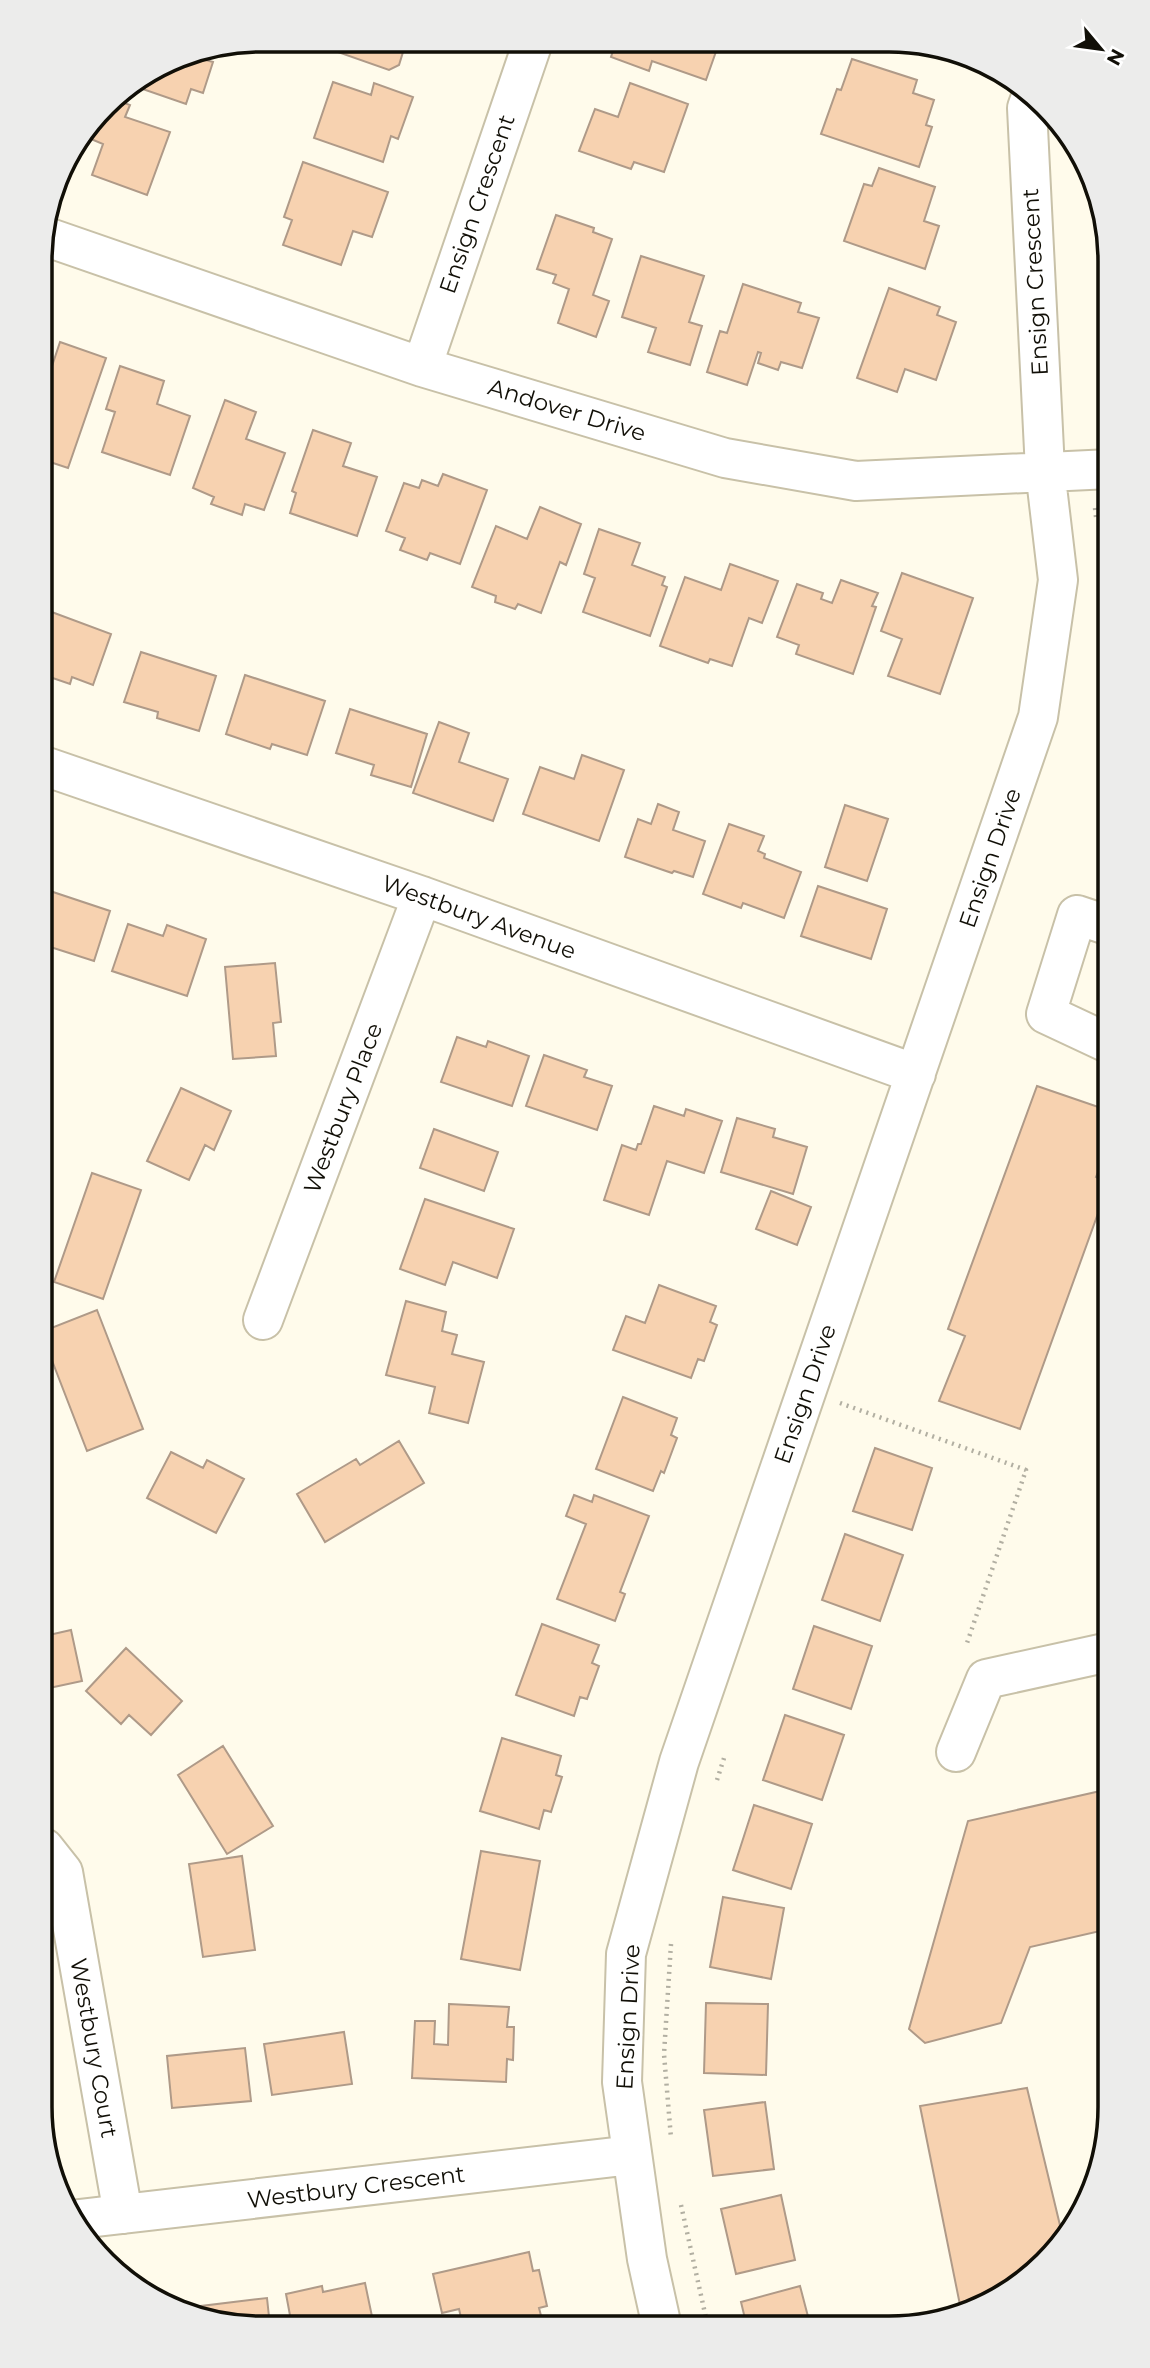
<svg xmlns="http://www.w3.org/2000/svg" width="1150" height="2368" viewBox="0 0 1150 2368" font-family="Montserrat,sans-serif">
	<rect width="100%" height="100%" fill="#fffbeb"/>
	<path fill="#f7d2b0" stroke="#af9a88" stroke-width="2" d="M313,41H397L403,52L399,65L389,70L312,43Z
		M616,42L719,43L706,80L652,61L649,71L611,57Z
		M894,44H931L944,51L941,59Z
		M204,52L202,59L213,62L203,93L191,89L186,104L131,85L177,57Z
		M852,59L917,80L913,93L934,100L926,125L932,127L919,167L821,134L837,89L841,90Z
		M333,82L371,95L374,83L413,97L398,139L391,136L383,162L314,138Z
		M630,83L688,104L664,172L634,162L631,169L579,151L595,109L618,117Z
		M113,99L130,105L125,117L170,132L147,195L92,175L103,144L84,136Z
		M303,162L388,192L372,237L353,231L341,265L283,245L292,220L284,217Z
		M879,168L935,187L924,221L939,226L925,269L844,241L864,184L872,186Z
		M556,215L594,228L593,232L612,239L593,295L609,301L596,337L558,323L569,289L553,283L556,275L537,269Z
		M641,256L704,276L689,322L702,326L690,365L648,352L656,328L622,317Z
		M743,284L801,303L798,312L819,318L802,368L781,362L778,370L758,363L761,353L758,352L747,385L707,372L720,331L727,333Z
		M889,288L940,307L937,315L956,322L936,380L905,369L897,392L857,378Z
		M60,342L106,358L68,468L41,459V399Z
		M120,366L164,381L157,404L190,416L170,475L102,452L115,412L106,409Z
		M225,400L256,412L246,439L285,453L264,510L245,504L242,515L211,504L214,497L193,488Z
		M313,430L351,443L343,466L377,477L357,536L290,513L296,493L292,491Z
		M443,474L487,490L460,564L430,553L427,560L400,550L405,538L386,531L404,483L419,488L422,480L438,486Z
		M540,507L581,524L566,565L560,562L541,613L518,604L515,609L495,602L496,596L472,587L496,526L527,539Z
		M599,529L640,543L632,565L665,577L662,585L667,587L650,636L583,612L595,578L584,574Z
		M730,564L778,581L762,623L749,618L732,666L710,659L708,663L660,646L685,577L721,590Z
		M902,573L973,598L940,694L888,676L902,639L881,631Z
		M841,580L878,593L872,606L876,607L853,674L796,654L799,645L777,637L797,584L823,593L821,599L832,603Z
		M49,611L111,634L93,685L72,677L70,684L41,674V634Z
		M141,652L216,676L199,731L157,718L158,712L124,702Z
		M245,675L325,701L307,755L272,744L270,749L226,734Z
		M350,709L427,734L411,787L371,775L374,765L336,753Z
		M439,722L469,733L459,762L508,779L493,821L413,793Z
		M582,755L624,770L599,841L523,814L540,767L574,779Z
		M658,804L679,812L673,830L705,841L693,877L674,871L672,873L625,857L638,819L651,824Z
		M845,805L888,819L867,881L825,867Z
		M729,824L764,836L758,851L765,854L764,858L801,872L784,918L743,903L741,908L703,894Z
		M818,886L887,909L871,959L801,936Z
		M41,888L110,911L94,961L41,944Z
		M128,924L163,936L167,925L206,939L187,996L112,971Z
		M275,963L281,1022L273,1023L276,1056L233,1059L225,967Z
		M457,1037L486,1047L488,1041L529,1056L512,1106L441,1082Z
		M544,1055L587,1070L584,1077L612,1086L597,1130L526,1106Z
		M1037,1086L1110,1111V1144L1096,1177L1109,1183L1020,1429L939,1401L965,1336L948,1329Z
		M181,1088L231,1111L214,1150L205,1145L189,1180L147,1161Z
		M654,1106L684,1116L686,1109L722,1121L704,1173L667,1161L649,1215L604,1200L622,1145L636,1150L638,1144H641Z
		M737,1118L775,1129L773,1137L807,1147L793,1194L721,1172Z
		M434,1129L498,1152L484,1191L420,1168Z
		M92,1173L141,1190L103,1299L54,1282Z
		M771,1191L811,1207L797,1245L756,1229Z
		M425,1199L514,1229L497,1278L453,1262L445,1285L400,1269Z
		M659,1285L716,1306L710,1322L717,1325L704,1361L698,1359L691,1378L613,1350L626,1316L645,1323Z
		M406,1301L446,1312L442,1331L457,1335L452,1354L484,1362L468,1423L429,1413L435,1387L386,1375Z
		M97,1310L143,1429L87,1451L41,1332Z
		M623,1397L677,1418L671,1435L677,1438L664,1473L661,1471L653,1491L596,1469Z
		M399,1441L424,1483L325,1542L297,1494L356,1459L360,1465Z
		M875,1448L932,1468L912,1530L853,1511Z
		M171,1452L203,1468L207,1460L244,1479L216,1533L147,1498Z
		M574,1495L592,1502L594,1495L649,1516L620,1592L625,1594L615,1621L557,1599L586,1524L566,1516Z
		M845,1534L903,1555L880,1621L822,1600Z
		M542,1624L599,1645L592,1663L599,1666L587,1699L580,1697L574,1716L516,1695Z
		M814,1626L872,1646L851,1709L793,1689Z
		M71,1630L82,1681L40,1690V1637Z
		M126,1648L182,1701L151,1735L129,1715L121,1724L86,1691Z
		M785,1715L844,1735L822,1800L763,1780Z
		M502,1738L561,1756L556,1775L562,1777L551,1812L544,1810L539,1829L480,1811Z
		M223,1746L273,1826L227,1854L178,1775Z
		M1109,1789V1929L1030,1947L1001,2023L925,2043L909,2029L968,1821Z
		M754,1805L812,1824L791,1889L733,1870Z
		M481,1851L540,1861L520,1970L461,1959Z
		M242,1856L255,1950L203,1957L189,1864Z
		M723,1897L784,1908L771,1979L710,1967Z
		M706,2003L768,2004L766,2075L704,2073Z
		M449,2004L509,2007L507,2027H514L513,2060L507,2059L506,2082L412,2078L415,2021H435L434,2044L448,2045Z
		M344,2032L352,2084L272,2095L264,2044Z
		M245,2048L251,2101L172,2108L167,2056Z
		M1027,2088L1064,2242L1012,2290L962,2315L920,2106Z
		M765,2102L774,2169L713,2176L704,2110Z
		M781,2195L795,2260L736,2274L721,2209Z
		M529,2252L533,2271L539,2270L547,2306L539,2308L544,2327L463,2326L459,2309L442,2313L433,2274Z
		M365,2283L374,2326H292L286,2294L322,2286L323,2292Z
		M800,2286L811,2328L747,2327L741,2302Z
		M267,2298L270,2326H232L193,2314V2307Z"/>
	<g fill="none" stroke-linecap="round" stroke-linejoin="round">
		<defs>
			<path id="minor" d="M44,236L422,367L725,458L856,481L1110,469
				M422,367L533,42
				M41,765L422,896L916,1074
				M1110,1044L1046,1014L1077,915L1110,926
				M263,1320L422,896
				M956,1752L986,1679L1109,1652
				M44,1848L63,1872L123,2214
				M79,2219L632,2155
				M662,2327L647,2259L622,2082L626,1954L679,1762L1038,717L1058,580L1045,470L1027,108L1032,94"/>
		</defs>
		<use href="#minor" stroke="#c8c1a8" stroke-width="42"/>
		<path stroke="#b2afa2" stroke-width="4.5" stroke-dasharray="2 5" stroke-linecap="butt" d="M1095,508L1096,517
			M840,1403L1026,1470L966,1646
			M717,1780L725,1755
			M671,1944L664,2054L671,2138
			M681,2205L708,2327"/>
		<use href="#minor" stroke="#fff" stroke-width="38"/>
	</g>
	<g text-anchor="middle" stroke-width="5" stroke-linejoin="round" paint-order="stroke">
		<g font-size="23" fill="#110f07" stroke="#fff">
			<text transform="translate(477 204) rotate(-71)" y="8">Ensign Crescent</text>
			<text transform="translate(1035 282) rotate(-93)" y="8">Ensign Crescent</text>
			<text transform="translate(567 410) rotate(17)" y="8">Andover Drive</text>
			<text transform="translate(990 858) rotate(-71)" y="8">Ensign Drive</text>
			<text transform="translate(479 917) rotate(20)" y="8">Westbury Avenue</text>
			<text transform="translate(343 1108) rotate(-69)" y="8">Westbury Place</text>
			<text transform="translate(805 1394) rotate(-71)" y="8">Ensign Drive</text>
			<text transform="translate(628 2017) rotate(-87)" y="8">Ensign Drive</text>
			<text transform="translate(94 2048) rotate(80)" y="8">Westbury Court</text>
			<text transform="translate(356 2187) rotate(-7)" y="8">Westbury Crescent</text>
		</g>
	</g>
	<path d="M0 0H1150V2368H0ZM261 52H889A209 209 0 0 1 1098 261V2107A209 209 0 0 1 889 2316H261A209 209 0 0 1 52 2107V261A209 209 0 0 1 261 52Z" fill="#ececeb" fill-rule="evenodd"/>
	<path fill="none" stroke="#110f07" stroke-width="3.5" d="M261 52H889A209 209 0 0 1 1098 261V2107A209 209 0 0 1 889 2316H261A209 209 0 0 1 52 2107V261A209 209 0 0 1 261 52Z"/>
	<g transform="translate(1101 49) rotate(119)" stroke="#ffffff" stroke-width="5" paint-order="stroke">
	<path d="M0-5L12 26L0 18L-12 26Z" fill="#110f07"/>
	<text y="-10" font-size="19" font-weight="bold" text-anchor="middle" fill="#110f07">N</text>
	</g>
</svg>
